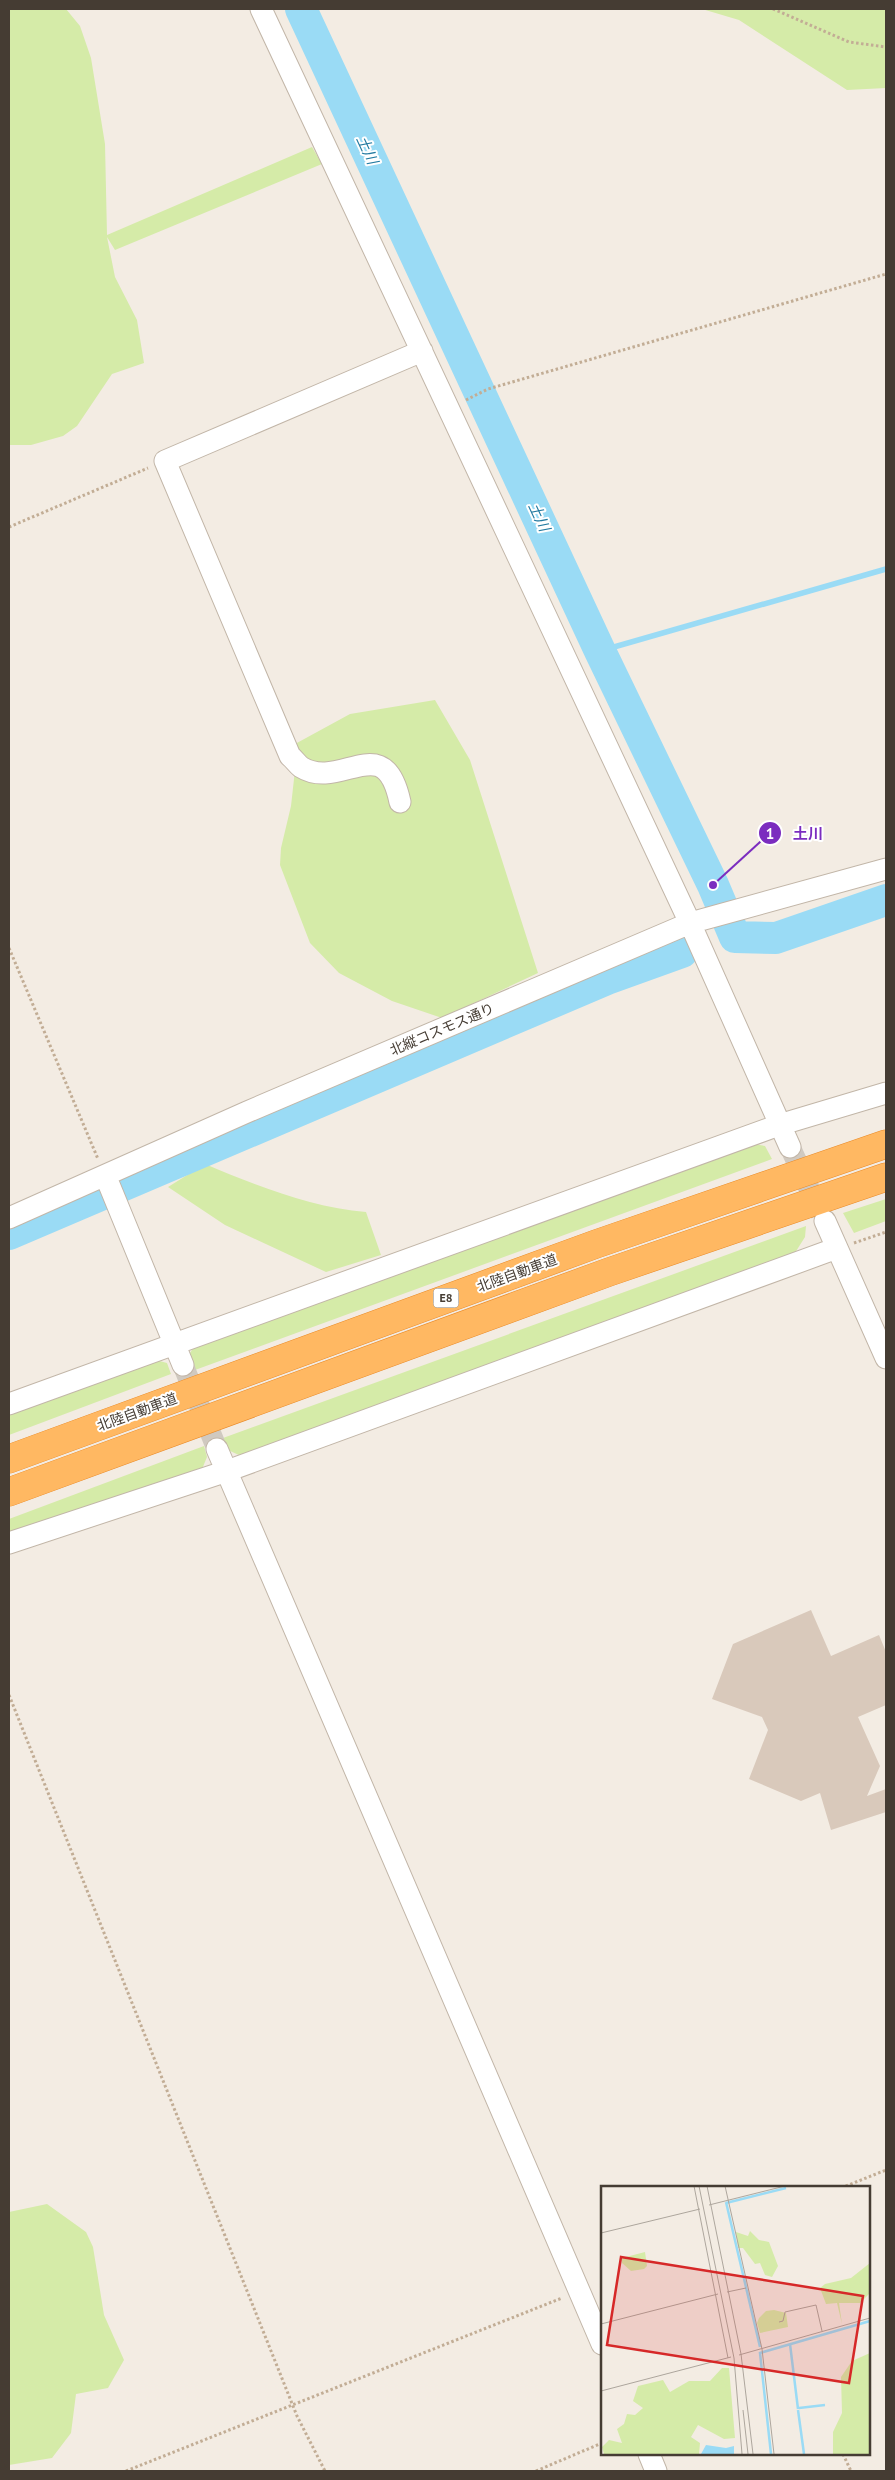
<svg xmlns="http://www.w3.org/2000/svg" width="895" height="2480" viewBox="0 0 895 2480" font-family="'PT Sans','Noto Sans JP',sans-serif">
	<rect width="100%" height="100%" fill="#f3ece3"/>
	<path fill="#d5eba8" d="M9,9H66L80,26L91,58L105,144L107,235L312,147L322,164L115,250L107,237L115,277L137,320L144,363L112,374L77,426L63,436L31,445H9Z
		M702,9H886V88L847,90L739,20Z
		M435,700L470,760L538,973L442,1018L392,1001L339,973L310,943L280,865L281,848L291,806L296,761L295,744L350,714Z
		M743,1142L765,1146L772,1159L195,1370L190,1353L199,1339Z
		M205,1164C255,1185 312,1208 366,1212L381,1255L326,1272L225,1225L168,1187Z
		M886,1199V1221L854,1233L843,1213Z
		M806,1226L805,1237L793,1256L241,1456L228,1450L223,1438Z
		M148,1358L167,1363L171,1374L9,1435V1411Z
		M204,1446L207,1457L200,1474L9,1546V1519Z
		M47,2204L86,2232L93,2247L104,2315L124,2360L108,2388L76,2394L71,2433L52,2458L9,2465V2212Z"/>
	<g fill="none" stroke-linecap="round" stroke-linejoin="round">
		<path stroke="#9adbf5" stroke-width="5.5" d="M600,651L886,569"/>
		<path stroke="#9adbf5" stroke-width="32" d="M301,9L600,651L713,885L735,937L776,938L886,900
			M9,1234L607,979L682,952"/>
	</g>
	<path fill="#d9c9bb" d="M811,1610L831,1656L879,1635L886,1652V1705L858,1717L880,1766L867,1796L886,1789V1812L831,1830L820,1793L801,1801L749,1779L768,1730L762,1717L712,1699L733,1644Z"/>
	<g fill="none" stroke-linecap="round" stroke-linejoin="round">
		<path stroke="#d0c9c0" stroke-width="21" stroke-dasharray="21 11" stroke-linecap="butt" d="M790,1147L821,1214
			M183,1365L217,1449"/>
		<defs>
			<path id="minor" d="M261,9L690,923L790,1147
				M400,802C384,727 341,792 301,767C297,764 294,759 290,756L165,461L422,351
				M108,1182L183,1365
				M9,1218L247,1112L690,923L886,869
				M825,1221L886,1358
				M9,1404L779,1125L886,1093
				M217,1449L602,2344
				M9,1543L227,1471L837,1248
				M649,2454L656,2471"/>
			<path id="highway" d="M9,1459L596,1244L886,1144
				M9,1492L609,1272L886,1177"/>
		</defs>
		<use href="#minor" stroke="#c2b6a8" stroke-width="23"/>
		<use href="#highway" stroke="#e98a28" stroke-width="29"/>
		<path stroke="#c2ad95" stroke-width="3" stroke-dasharray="2.5 2.5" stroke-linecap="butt" d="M773,9L849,42L886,47
			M466,400L488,389L886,274
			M9,527L148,468
			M9,948L98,1159
			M854,1243L886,1232
			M9,1695L297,2416L325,2471
			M841,2188L886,2170
			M843,2454L851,2471
			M126,2471L562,2298
			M536,2471L602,2443"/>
		<use href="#minor" stroke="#fff" stroke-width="21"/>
		<use href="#highway" stroke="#ffb862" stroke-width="28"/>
	</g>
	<g text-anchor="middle" stroke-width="4" stroke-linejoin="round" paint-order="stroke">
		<rect fill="#fff" stroke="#7d7670" stroke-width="1" x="433.5" y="1288.5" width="25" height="19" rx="4"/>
		<g font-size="12" font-weight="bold" fill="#453c33">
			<text x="446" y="1302">E8</text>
		</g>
		<g font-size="14" fill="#453c33" stroke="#fff">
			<text transform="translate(442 1029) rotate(-23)" y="5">北縦コスモス通り</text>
			<text transform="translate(517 1273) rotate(-20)" y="5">北陸自動車道</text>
			<text transform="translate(137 1412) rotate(-20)" y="5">北陸自動車道</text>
		</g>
		<g font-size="15" font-style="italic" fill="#227aa0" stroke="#fff">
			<text transform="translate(367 150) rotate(65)" y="5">土川</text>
			<text transform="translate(539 517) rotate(65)" y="5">土川</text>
		</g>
	</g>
	<g transform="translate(601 2186)">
		<rect width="269" height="269" fill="#f3ece3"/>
		<path d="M149,45L158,54L168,56L177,80L171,91L164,89L159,77L154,78L142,62H137L135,46L147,50ZM44,66L46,80L43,83L30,85L21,77V72ZM269,77V107L259,117H238L241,138L236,117L225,118L219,102L224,98L250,92ZM173,124L185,127L187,141L159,147L156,137L158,132L165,125ZM269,167V268H232V246L241,227L240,191L251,175ZM121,182H128L134,252L123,253L97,239L90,251L99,257L98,268H3L1,261L8,254L21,257L16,243L23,238L26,228L34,229L42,222L32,215L37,200L62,194L69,206L88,195H109Z" fill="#d5eba8"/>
		<path d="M105,259L125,262L133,260V268H100Z" fill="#9adbf5"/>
		<path fill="none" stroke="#9adbf5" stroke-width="2.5" d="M125,16L159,161M125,17L185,2M189,158L197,223M198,222L224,219M197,224L203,268M170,268L159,167L269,135"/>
		<path fill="none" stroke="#ada69d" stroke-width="1" d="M93,0L127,172M98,0L133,172L141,268M106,0L140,168L152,268M124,0L161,163L173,268M108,19L184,0M0,47L99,23M126,106L145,102M178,136L182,135L184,126L215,119L221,145M0,138L117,108M138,169L269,132M0,205L130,171M142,224L147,268"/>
		<path fill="#d62828" fill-opacity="0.15" stroke="#d62828" stroke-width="2.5" d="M20,71L262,110L248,197L6,159Z"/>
		<rect width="269" height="269" fill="none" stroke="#453c33" stroke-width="2.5"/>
	</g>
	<path fill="none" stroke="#7b2cbf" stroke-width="2" d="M713 885L770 833"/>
	<g fill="#7b2cbf" stroke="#fff" stroke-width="2">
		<circle cx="713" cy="885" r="5"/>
		<circle cx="770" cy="833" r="12"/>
	</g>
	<g font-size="15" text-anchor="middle" font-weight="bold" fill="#fff">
		<text x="770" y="839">1</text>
	</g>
	<g font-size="15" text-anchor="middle" font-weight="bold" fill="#7b2cbf" stroke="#fff" stroke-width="4" stroke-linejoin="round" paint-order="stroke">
		<text x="808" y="839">土川</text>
	</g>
	<rect width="895" height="2480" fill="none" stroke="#453c33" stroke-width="20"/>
</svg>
